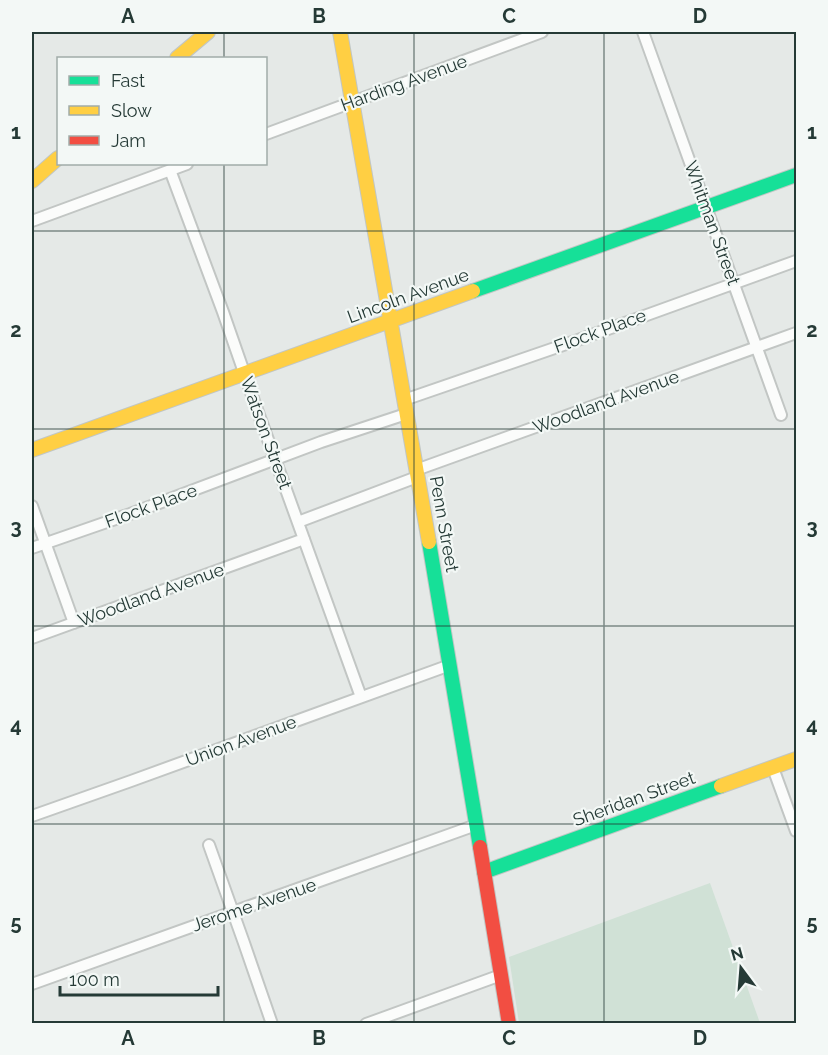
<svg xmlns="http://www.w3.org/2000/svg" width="828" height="1055" viewBox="0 0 828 1055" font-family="Raleway,sans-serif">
	<rect width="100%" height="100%" fill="#e5e9e7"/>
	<path fill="#d0e1d6" d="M710,883L760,1023H519L509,957Z"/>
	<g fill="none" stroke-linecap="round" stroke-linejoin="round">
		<defs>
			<path id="street" d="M643,32L781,415
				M266,134L542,32
				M170,170L223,312L254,401L361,697
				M32,221L187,164
				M404,400L575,341L796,261
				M416,470L796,333
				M32,506L74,623
				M298,522L417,477
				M32,548L130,514L321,442L406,414
				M32,638L304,539
				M773,768L796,831
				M32,816L131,781L450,665
				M209,845L244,943L272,1024
				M32,984L476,825
				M366,1024L501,975"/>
			<path id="fast" d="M473,291L796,175
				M429,542L480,847
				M484,872L721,786"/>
			<path id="slow" d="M340,32L429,542
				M177,58L208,32
				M32,181L58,158
				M32,450L473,291
				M721,786L796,759"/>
			<path id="jam" d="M480,847L509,1024"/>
		</defs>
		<use href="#street" stroke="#c2c6c4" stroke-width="14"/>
		<use href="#fast" stroke="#c1c6c4" stroke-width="16"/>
		<use href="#slow" stroke="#c1c6c4" stroke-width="16"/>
		<use href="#jam" stroke="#c1c6c4" stroke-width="16"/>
		<use href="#street" stroke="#fbfcfb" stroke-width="10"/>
		<use href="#fast" stroke="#16e098" stroke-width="14"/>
		<use href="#slow" stroke="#ffcf43" stroke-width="14"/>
		<use href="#jam" stroke="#f24e42" stroke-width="14"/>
	</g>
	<path fill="none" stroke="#253a36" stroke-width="1.5" stroke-opacity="0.55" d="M224,32V58M414,32V1024M604,32V1024M224,164V1024M32,231H796M32,429H796M32,626H796M32,824H796"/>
	<g text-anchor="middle" stroke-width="4.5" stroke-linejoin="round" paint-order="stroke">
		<g font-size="18" fill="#253a36" stroke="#f3f8f6">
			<text transform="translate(404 83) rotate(-20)" y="6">Harding Avenue</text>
			<text transform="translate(712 223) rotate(70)" y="6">Whitman Street</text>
			<text transform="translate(408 296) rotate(-20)" y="6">Lincoln Avenue</text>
			<text transform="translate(600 331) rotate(-20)" y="6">Flock Place</text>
			<text transform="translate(606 402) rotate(-20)" y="6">Woodland Avenue</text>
			<text transform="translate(266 433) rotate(70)" y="6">Watson Street</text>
			<text transform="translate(151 506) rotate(-20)" y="6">Flock Place</text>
			<text transform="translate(444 524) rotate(80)" y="6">Penn Street</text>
			<text transform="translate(151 595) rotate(-20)" y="6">Woodland Avenue</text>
			<text transform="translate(241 741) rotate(-20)" y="6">Union Avenue</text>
			<text transform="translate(634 799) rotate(-20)" y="6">Sheridan Street</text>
			<text transform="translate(254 905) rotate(-19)" y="6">Jerome Avenue</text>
		</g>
	</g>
	<rect width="828" height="1055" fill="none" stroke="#f3f8f6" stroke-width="66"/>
	<rect x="57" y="57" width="210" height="108" fill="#f3f8f6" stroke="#a1aca9" stroke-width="1.5"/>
	<rect x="69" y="76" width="30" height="9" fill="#16e098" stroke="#a1aca9" stroke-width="1.5"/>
	<text x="111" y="87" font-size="18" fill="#253a36">Fast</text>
	<rect x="69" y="106" width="30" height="9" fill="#ffcf43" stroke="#a1aca9" stroke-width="1.5"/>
	<text x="111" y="117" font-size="18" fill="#253a36">Slow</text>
	<rect x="69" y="136" width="30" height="9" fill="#f24e42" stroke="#a1aca9" stroke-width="1.5"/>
	<text x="111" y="147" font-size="18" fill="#253a36">Jam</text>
	<g transform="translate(741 968) rotate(344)" stroke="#f3f8f6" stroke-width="4.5" paint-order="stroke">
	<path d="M0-4.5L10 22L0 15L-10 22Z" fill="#253a36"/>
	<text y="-9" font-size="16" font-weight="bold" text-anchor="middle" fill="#253a36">N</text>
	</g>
	<path d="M60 986v9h158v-9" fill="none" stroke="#253a36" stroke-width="3"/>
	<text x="69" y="986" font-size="18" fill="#253a36" stroke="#f3f8f6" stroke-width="4.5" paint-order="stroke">100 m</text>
	<rect x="33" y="33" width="762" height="989" fill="none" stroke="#253a36" stroke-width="2"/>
	<g font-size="20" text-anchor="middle" font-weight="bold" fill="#253a36">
		<text x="128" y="23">A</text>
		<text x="319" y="23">B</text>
		<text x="509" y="23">C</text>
		<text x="700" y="23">D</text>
		<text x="16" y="139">1</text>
		<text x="812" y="139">1</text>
		<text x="16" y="337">2</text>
		<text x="812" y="337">2</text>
		<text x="16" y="534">3</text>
		<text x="812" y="534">3</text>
		<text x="16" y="732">4</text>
		<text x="812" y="732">4</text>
		<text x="16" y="930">5</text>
		<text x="812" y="930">5</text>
		<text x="128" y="1045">A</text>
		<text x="319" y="1045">B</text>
		<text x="509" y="1045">C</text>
		<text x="700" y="1045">D</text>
	</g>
</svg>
